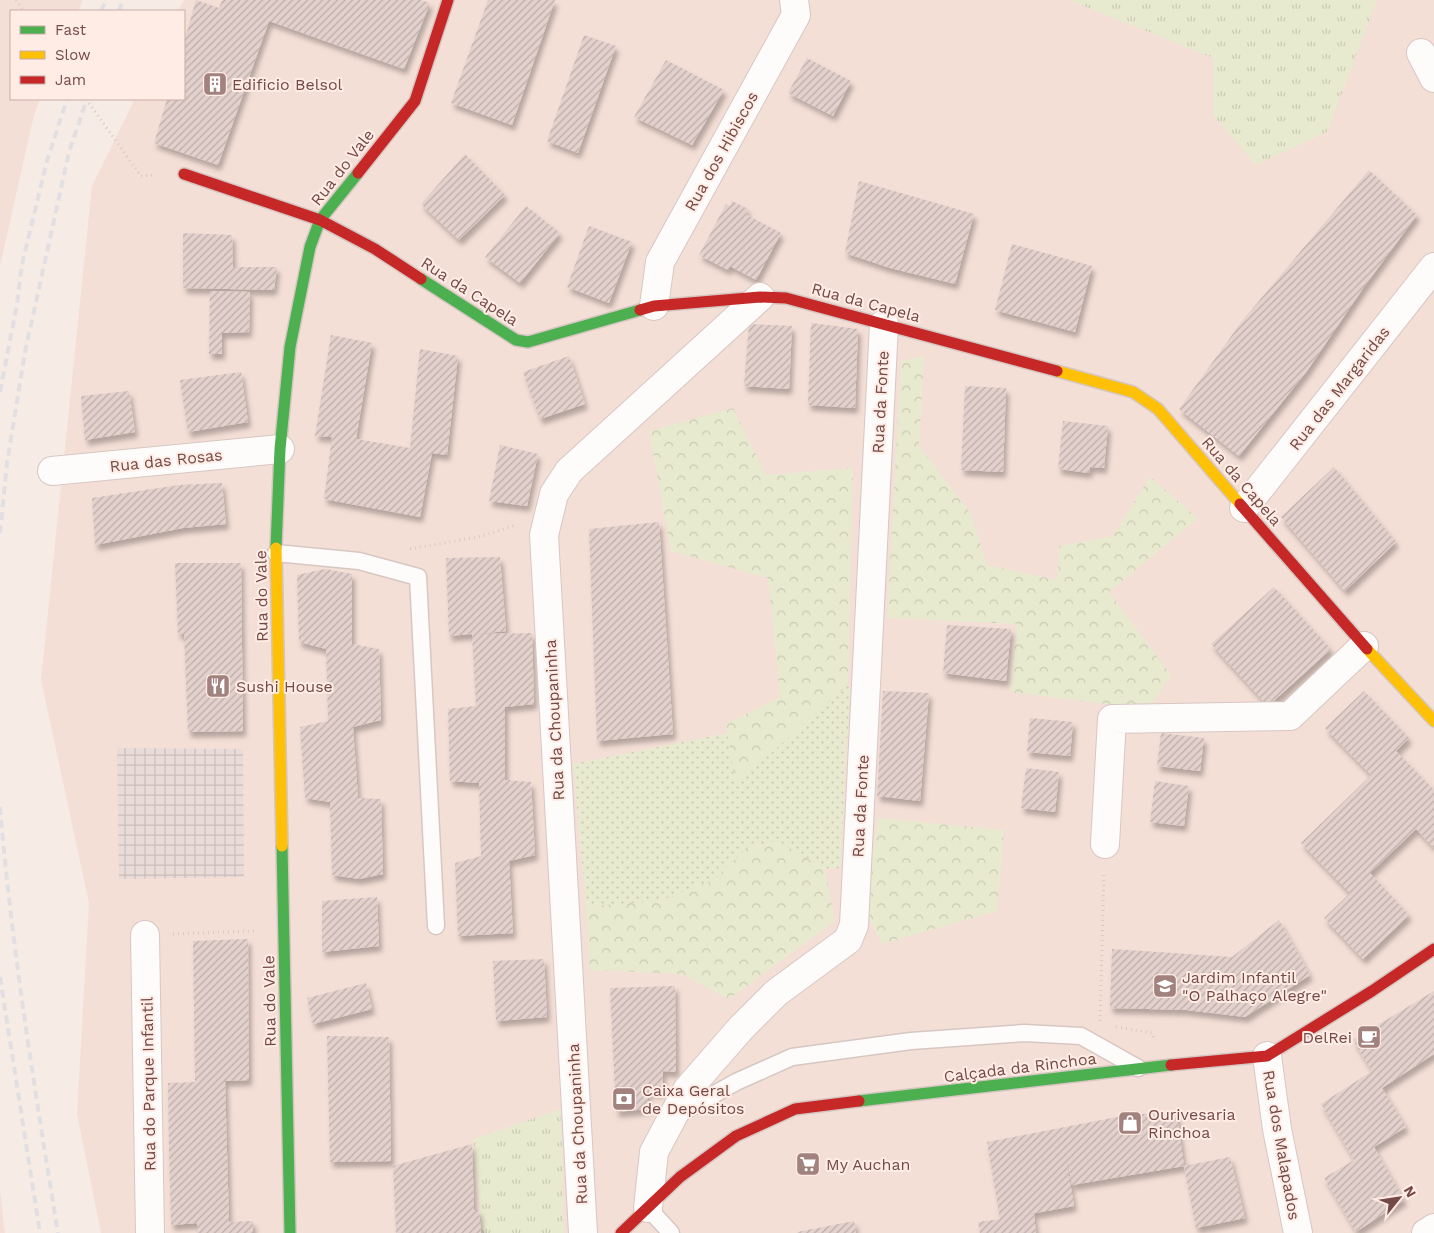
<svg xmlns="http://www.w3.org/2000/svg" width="1434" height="1233" viewBox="0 0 1434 1233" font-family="'Work Sans',sans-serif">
	<defs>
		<pattern id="industrial-grid" width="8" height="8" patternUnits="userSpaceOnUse" patternTransform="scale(1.25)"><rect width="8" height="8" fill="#e9dbd7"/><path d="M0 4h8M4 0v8" fill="none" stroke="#cbbdba"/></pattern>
		<pattern id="grass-tufts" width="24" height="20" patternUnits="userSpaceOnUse" patternTransform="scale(1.25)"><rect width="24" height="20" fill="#e8eacf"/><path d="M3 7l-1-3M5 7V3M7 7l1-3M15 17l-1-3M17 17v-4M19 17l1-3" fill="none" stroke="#cacab3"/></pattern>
		<pattern id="forest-crowns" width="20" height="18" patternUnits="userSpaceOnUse" patternTransform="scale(1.25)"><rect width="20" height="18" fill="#e8eacf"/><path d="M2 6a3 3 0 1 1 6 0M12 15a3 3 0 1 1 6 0" fill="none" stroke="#cacab3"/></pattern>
		<pattern id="garden-dots" width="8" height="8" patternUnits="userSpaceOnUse" patternTransform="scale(1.25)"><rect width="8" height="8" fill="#e8eacf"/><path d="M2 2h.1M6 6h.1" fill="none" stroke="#cacab3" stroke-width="1.8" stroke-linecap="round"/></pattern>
		<pattern id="building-hatch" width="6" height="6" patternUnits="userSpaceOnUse" patternTransform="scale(1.25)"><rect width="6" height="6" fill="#e3d1cd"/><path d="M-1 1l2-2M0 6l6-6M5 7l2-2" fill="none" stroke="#bdaca8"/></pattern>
		<filter id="shadow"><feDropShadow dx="3" dy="5.5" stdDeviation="2.5" flood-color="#0004"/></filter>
	</defs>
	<rect width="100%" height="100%" fill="#f6ebe5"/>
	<path fill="#f4dfd6" d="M0,0H83L78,11H11V99H40L34,115L0,266Z
		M184,0H1434V1233H101L77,1114L89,903L41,680L92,186L135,99H184V11H178Z
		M0,1191L5,1233H0Z"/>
	<path fill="url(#industrial-grid)" d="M117,748L243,749L244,877L119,879Z"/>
	<path fill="url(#grass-tufts)" d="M1069,0H1377L1327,132L1256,165L1213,115V58Z
		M561,1109L564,1233H482L473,1139Z"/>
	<path fill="url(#forest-crowns)" d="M924,356L919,446L971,514L987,565L1057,580L1059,546L1113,536L1150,477L1198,518L1109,592L1171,675L1148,709L1010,692L1017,624L887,618L901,361Z
		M733,408L766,475L853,468L848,685L735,785L726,724L780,697L768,578L671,551L649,431Z
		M878,818L1004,830L997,911L882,944L866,912Z
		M778,841L825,869L835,921L729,999L681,974L590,970L586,906L659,901L715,879L747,847Z"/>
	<path fill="url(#garden-dots)" d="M848,685L850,689L840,868L825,869L778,841L747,847L715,879L659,901L586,906L573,764L727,733L736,784Z"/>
	<path fill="url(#building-hatch)" filter="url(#shadow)" d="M196,0L219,8L222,0H421L430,3L404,69L269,21L218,165L154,143L167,99H184V42Z
		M488,0H555L512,125L451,103Z
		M584,35L616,46L578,153L547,141Z
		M807,58L851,81L833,116L788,93Z
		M666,60L724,90L692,145L634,117Z
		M465,154L505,195L459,240L421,204Z
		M1369,170L1417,215L1364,287L1307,371L1239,456L1179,409L1242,321Z
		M859,181L974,214L955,284L890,268L845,253Z
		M732,201L748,209L745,214L781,233L756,280L730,266L728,270L699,255L726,204L730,206Z
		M526,206L560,233L520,283L485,257Z
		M589,226L632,242L609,303L567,287Z
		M183,233L232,235L233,267H277L274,290L183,288Z
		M1012,244L1092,266L1075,332L995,310Z
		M210,291L250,292L249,332L222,333V354H209Z
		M811,323L858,329L855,408L808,405Z
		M749,324L792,326L789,389L744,386Z
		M331,335L372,343L356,439L410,448L420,349L458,356L447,455L432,453L420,517L324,499L332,437L315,436Z
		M569,356L585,404L540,419L523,372Z
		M241,372L248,422L188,432L180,380Z
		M965,386L1006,388L1003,472L961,470Z
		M129,391L135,432L85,440L81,396Z
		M1063,421L1108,426L1104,468L1090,467L1089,473L1058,469Z
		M500,445L538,454L527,506L489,501Z
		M1334,467L1396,542L1345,591L1281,517Z
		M222,483L226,524L183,528L95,545L92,498L179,485Z
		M659,522L673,734L597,741L589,529Z
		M500,557L506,631L477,634L532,633L534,704L505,707V780L531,782L535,855L509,861L513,933L458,936L455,863L481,856L479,783L450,781L448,709L476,706L472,634L449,636L446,558Z
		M175,563H241L243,731L188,732L184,634H178Z
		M325,569L352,574V644L379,649L381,720L353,727L358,798L381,799L383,874L359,879L332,875L330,802L305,798L300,727L328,721L326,649L299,642L297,575Z
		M1274,587L1331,649L1268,706L1211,644Z
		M947,625L1011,629L1006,681L943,673Z
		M883,691L929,693L920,801L877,796Z
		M1364,691L1409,738L1396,751L1434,790V848L1416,829L1370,873L1409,915L1363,959L1324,918L1350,893L1301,843L1371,775L1325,728Z
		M1030,718L1073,722L1070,756L1027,752Z
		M1161,733L1204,738L1200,771L1157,766Z
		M1026,768L1059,772L1055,812L1021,808Z
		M1155,781L1189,786L1184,826L1150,822Z
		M377,897L379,946L322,952V901Z
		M1279,920L1310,975L1245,1017L1186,1010L1110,1008L1112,949L1232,957Z
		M248,939L249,1080L225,1081L229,1222L253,1221V1233H197V1223L171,1225L169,1152L168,1083L195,1082L193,941Z
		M544,959L547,1017L496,1021L493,961Z
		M366,983L372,1009L313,1024L307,998Z
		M675,986L676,1072L663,1071L662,1092H647L648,1109L616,1112L610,988Z
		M1434,991V1054L1382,1088L1406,1127L1374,1147L1404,1200L1356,1232L1324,1178L1354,1160L1321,1104L1372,1071L1353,1040Z
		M327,1036L389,1037L391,1161L330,1162Z
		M1176,1110L1184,1166L1072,1185L1065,1151L1074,1206L1014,1217L1034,1214L1036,1233H980L978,1222L1000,1219L987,1142L1117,1117Z
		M472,1144L474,1210H479L481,1233H396L393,1166Z
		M1230,1157L1245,1218L1196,1228L1184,1166Z
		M854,1221L856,1233H798L797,1232Z"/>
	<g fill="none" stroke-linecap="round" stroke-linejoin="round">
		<defs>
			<path id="lane" d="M276,553L359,561L418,577L436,926
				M674,1117L736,1082L792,1057L911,1041L1024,1033L1081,1036L1138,1068
				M648,1208L671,1233"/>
			<path id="street" d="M1421,53L1434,78
				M654,306L660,262L796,15L794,0
				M52,471L280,449
				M1244,508L1434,267
				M1105,844L1112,719L1290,716L1364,646
				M145,935L150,1233
				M1267,1056L1277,1129L1298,1233
				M648,1208L654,1152L687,1090L741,1028L776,993L848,940L854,925L884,324
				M583,1233L544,535L554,494L569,471L760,297
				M1426,1233L1434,1228"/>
			<path id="fast" d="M421,279L516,340L528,342L640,310
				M276,548L280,449L290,347L310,247L320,220L358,173
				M282,846L290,1233
				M859,1101L1171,1065"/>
			<path id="slow" d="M1057,371L1133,392L1158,409L1240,504
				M276,548L282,846
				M1367,649L1434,721"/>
			<path id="jam" d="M358,173L415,101L448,0
				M184,174L320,220L375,249L421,279
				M640,310L654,306L760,297L786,298L1057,371
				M1240,504L1367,649
				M1171,1065L1267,1056L1372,991L1434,949
				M621,1233L680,1177L736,1136L795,1109L859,1101"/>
		</defs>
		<use href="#lane" stroke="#d7c7c3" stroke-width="19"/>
		<use href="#street" stroke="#d7c7c3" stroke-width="30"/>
		<use href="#fast" stroke="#d6c6c2" stroke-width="14"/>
		<use href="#slow" stroke="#d6c6c2" stroke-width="14"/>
		<use href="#jam" stroke="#d6c6c2" stroke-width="14"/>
		<path stroke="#d7cac8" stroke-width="3" stroke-dasharray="1 4" stroke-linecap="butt" d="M16,0L24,11
			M141,176L155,175
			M410,549L483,536L516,525
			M173,934L254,931
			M1100,1021L1104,872
			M1116,1027L1152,1033L1154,1038"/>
		<use href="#lane" stroke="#fefcfb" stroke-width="16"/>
		<use href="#street" stroke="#fefcfb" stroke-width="28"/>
		<use href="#fast" stroke="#4caf50" stroke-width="11"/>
		<use href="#slow" stroke="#ffc107" stroke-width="11"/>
		<use href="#jam" stroke="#c62828" stroke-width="11"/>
		<path stroke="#e2dfe3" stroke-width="4" stroke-dasharray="8 5" stroke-linecap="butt" d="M101,11L106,0
			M119,11L123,0
			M0,392L17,304L22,264L47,161L67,99
			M0,533L7,463L25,352L69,152L87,99
			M0,807C12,951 35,1091 58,1233
			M0,977L40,1233"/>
		<path stroke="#d7cac8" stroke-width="3" stroke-dasharray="1 4" stroke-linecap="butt" d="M86,99L141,176"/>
	</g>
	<defs>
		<symbol id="building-square" viewBox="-11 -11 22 22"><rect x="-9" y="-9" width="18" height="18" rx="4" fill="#a2827e" stroke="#ffede5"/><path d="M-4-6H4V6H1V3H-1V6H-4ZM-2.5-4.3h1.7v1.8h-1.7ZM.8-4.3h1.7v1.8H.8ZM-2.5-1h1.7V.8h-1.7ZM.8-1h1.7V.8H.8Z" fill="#fff"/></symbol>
		<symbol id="restaurant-square" viewBox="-11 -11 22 22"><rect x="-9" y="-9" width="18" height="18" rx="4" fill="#a2827e" stroke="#ffede5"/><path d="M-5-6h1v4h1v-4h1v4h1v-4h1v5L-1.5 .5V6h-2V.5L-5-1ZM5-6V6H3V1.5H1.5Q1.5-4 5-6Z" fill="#fff"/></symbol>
		<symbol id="school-square" viewBox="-11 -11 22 22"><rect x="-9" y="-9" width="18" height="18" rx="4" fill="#a2827e" stroke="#ffede5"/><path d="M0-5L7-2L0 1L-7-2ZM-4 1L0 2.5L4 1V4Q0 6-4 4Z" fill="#fff"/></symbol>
		<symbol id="cafe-square" viewBox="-11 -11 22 22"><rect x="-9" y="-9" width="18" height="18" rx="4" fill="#a2827e" stroke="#ffede5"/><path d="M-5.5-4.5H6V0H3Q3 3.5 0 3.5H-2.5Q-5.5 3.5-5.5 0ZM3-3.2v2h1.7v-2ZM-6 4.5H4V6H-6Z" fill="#fff"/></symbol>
		<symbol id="bank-square" viewBox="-11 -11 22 22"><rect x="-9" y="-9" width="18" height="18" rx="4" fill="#a2827e" stroke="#ffede5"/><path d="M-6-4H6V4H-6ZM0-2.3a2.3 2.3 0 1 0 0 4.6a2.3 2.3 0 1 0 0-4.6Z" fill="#fff"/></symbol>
		<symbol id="shop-square" viewBox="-11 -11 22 22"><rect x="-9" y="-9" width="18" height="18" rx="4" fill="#a2827e" stroke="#ffede5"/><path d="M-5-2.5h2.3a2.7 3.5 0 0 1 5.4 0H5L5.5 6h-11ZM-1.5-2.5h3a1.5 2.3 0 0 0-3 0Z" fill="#fff"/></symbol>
		<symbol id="supermarket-square" viewBox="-11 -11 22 22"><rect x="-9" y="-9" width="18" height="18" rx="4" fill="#a2827e" stroke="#ffede5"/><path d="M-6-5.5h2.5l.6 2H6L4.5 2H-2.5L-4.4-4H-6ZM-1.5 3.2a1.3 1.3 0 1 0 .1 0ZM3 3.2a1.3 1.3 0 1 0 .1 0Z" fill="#fff"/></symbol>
	</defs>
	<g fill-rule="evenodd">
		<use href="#building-square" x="201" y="70" width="28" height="28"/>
		<use href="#restaurant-square" x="204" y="672" width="28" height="28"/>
		<use href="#school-square" x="1151" y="972" width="28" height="28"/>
		<use href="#cafe-square" x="1355" y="1023" width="28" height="28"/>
		<use href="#bank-square" x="610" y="1085" width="28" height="28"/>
		<use href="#shop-square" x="1116" y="1109" width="28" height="28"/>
		<use href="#supermarket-square" x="794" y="1150" width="28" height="28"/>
	</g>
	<g text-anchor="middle" stroke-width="4" stroke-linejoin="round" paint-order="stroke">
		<g font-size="16" fill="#744946" stroke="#ffede5" text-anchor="start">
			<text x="232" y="90">Edificio Belsol</text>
			<text x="236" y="692">Sushi House</text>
			<text x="1182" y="983">Jardim Infantil<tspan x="1182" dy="18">"O Palhaço Alegre"</tspan></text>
			<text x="1352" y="1043" text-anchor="end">DelRei</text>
			<text x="642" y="1096">Caixa Geral<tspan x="642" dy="18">de Depósitos</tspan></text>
			<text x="1148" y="1120">Ourivesaria<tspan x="1148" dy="18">Rinchoa</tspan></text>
			<text x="826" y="1170">My Auchan</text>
		</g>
		<g font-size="16" fill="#744946" stroke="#ffede5">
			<text transform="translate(721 151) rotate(-61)" y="6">Rua dos Hibiscos</text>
			<text transform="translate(342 167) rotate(-52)" y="6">Rua do Vale</text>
			<text transform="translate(470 291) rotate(33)" y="6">Rua da Capela</text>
			<text transform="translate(866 302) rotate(15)" y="6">Rua da Capela</text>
			<text transform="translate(1339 388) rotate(-52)" y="6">Rua das Margaridas</text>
			<text transform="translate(880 402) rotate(-87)" y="6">Rua da Fonte</text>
			<text transform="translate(166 460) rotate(-6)" y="6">Rua das Rosas</text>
			<text transform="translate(1242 481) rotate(49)" y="6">Rua da Capela</text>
			<text transform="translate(261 596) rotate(-91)" y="6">Rua do Vale</text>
			<text transform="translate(554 720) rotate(-93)" y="6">Rua da Choupaninha</text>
			<text transform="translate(860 806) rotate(-87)" y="6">Rua da Fonte</text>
			<text transform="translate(269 1001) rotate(-91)" y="6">Rua do Vale</text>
			<text transform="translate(1020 1067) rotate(-7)" y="6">Calçada da Rinchoa</text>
			<text transform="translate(148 1084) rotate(-91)" y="6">Rua do Parque Infantil</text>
			<text transform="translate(577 1124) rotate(-93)" y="6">Rua da Choupaninha</text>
			<text transform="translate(1282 1145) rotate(80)" y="6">Rua dos Malapados</text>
		</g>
	</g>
	<rect x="10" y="10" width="175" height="90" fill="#ffede5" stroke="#c7aba5"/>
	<rect x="20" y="26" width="25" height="8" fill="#4caf50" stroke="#c7aba5"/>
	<text x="55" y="35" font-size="15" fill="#744946">Fast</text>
	<rect x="20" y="51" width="25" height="8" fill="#ffc107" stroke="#c7aba5"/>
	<text x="55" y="60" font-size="15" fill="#744946">Slow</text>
	<rect x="20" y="76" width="25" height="8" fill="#c62828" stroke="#c7aba5"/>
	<text x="55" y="85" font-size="15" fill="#744946">Jam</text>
	<g transform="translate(1399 1198) rotate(60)" stroke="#ffede5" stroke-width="4" paint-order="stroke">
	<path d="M0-4L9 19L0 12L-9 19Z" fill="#744946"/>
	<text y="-8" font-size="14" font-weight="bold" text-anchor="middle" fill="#744946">N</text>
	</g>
</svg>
